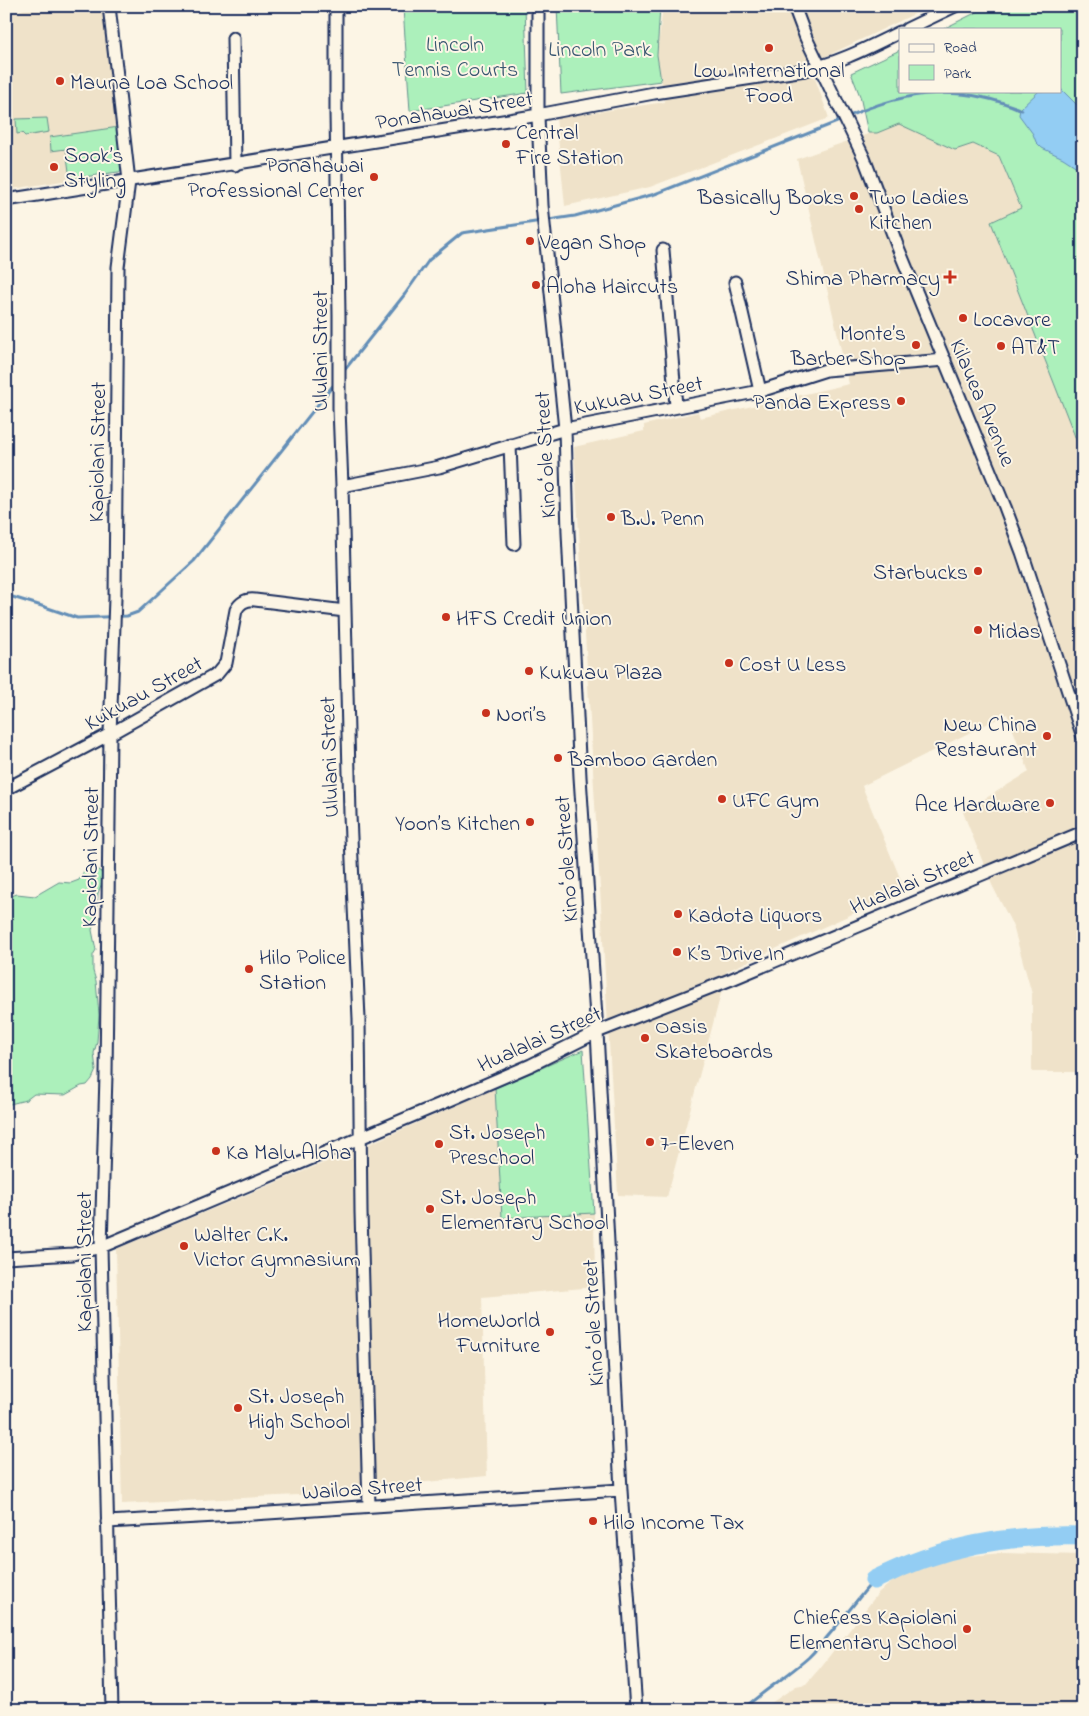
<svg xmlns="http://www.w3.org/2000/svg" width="1089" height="1716" viewBox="0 0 1089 1716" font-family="'Indie Flower',sans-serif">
	<rect width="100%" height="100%" fill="#fcf5e5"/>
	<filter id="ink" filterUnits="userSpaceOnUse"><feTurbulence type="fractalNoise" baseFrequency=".02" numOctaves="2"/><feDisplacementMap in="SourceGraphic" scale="10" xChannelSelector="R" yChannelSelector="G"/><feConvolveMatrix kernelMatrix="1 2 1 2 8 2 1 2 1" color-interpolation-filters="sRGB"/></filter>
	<g filter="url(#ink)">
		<path fill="#efe2c9" d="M32,6H106L125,171L6,190L7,15Z
			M663,6H931L810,64L829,118L650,187L565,206L556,118L665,102L657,55Z
			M899,123L955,150L973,144L999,156L1021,208L991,222L1083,457V1072H1032V994L1013,926L992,885L963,812L1029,772L1007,714L862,786L905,890L727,971L667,1197L618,1195L574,447L644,431V425L698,412L700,418L849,384L797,159Z
			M583,1050L591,1213H594L595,1287L482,1297L487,1476L376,1487L358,1492L122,1504L116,1249L367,1145Z
			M1003,1553L1083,1555V1710H761L796,1686L806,1684L820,1668L879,1592L905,1572L933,1559Z"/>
		<path fill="#acf0bb" stroke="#64908c" d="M418,6H525L528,93L410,111L403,8Z
			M557,6H660L657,55L661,81L561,94Z
			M989,6H1083V457L991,222L1021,208L999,156L973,144L955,150L899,124L877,133H868L860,96L851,73L900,50V91H1060V29H943Z
			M47,118L49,132L25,136L22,133L17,134L16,119Z
			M119,127L125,171L70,179L66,149L51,151L50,137Z
			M95,868L101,872L103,880L98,893L96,916L92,930L96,950L93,955V971L96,981L99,1015L97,1042L94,1053L96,1070L92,1079L87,1085L81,1086L65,1095L34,1094L26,1100L6,1105V898L17,894L35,896L59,882L71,883L79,880L84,871Z
			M583,1050L594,1213L502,1218L495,1088Z"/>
		<path fill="#93cdf3" stroke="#638eb7" d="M1060,88L1083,111V171L1063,158L1042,148L1036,142L1033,134L1019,115L1020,109L1039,91H1060Z"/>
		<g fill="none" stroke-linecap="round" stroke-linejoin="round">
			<path stroke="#638eb7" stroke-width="3" d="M847,117C907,90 961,84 1022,110
				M343,372L405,294L429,260L462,233L575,216L655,194L842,120
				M6,595L45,607L77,618L127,616L138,612L194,561L335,383
				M742,1710C763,1691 788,1676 809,1657C833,1633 852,1605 874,1580"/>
			<path stroke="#93cdf3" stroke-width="19" d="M874,1580C941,1546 1008,1534 1083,1536"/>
			<defs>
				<path id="minor" d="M109,6L129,181L118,267L115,598L110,734L106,1075L101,1247L112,1710
					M336,6V113L339,315V408L342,486L350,815L359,1019L361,1212L369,1506
					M538,6V116L542,205L565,429L568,533L580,777L597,1032L621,1490L636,1710
					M794,6L806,38L864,158L897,245L1005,507L1022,552L1083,737
					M907,29L955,6
					M233,38L235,165
					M6,200L527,117L654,93L805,70C839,63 869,47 900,32
					M663,250L676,406
					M735,282L760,391
					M510,445L514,544
					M342,486L439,467L565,429L760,391L826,370L945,360
					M6,789L110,734L217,674L226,663L236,610C240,603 246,599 255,600L345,611
					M6,1258L73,1254L101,1247L443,1103L531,1065L597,1032L732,979L1083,832
					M107,1522L253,1514L621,1490"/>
			</defs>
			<use href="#minor" stroke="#1b2f5e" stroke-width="15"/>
			<use href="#minor" stroke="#fcf5e5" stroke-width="11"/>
		</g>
	</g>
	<g fill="#c8321e" stroke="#fcf5e5" stroke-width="2">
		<circle cx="769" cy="48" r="5"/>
		<circle cx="60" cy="81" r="5"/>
		<circle cx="506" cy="144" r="5"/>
		<circle cx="54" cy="167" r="5"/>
		<circle cx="374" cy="177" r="5"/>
		<circle cx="854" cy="196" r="5"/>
		<circle cx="859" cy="209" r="5"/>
		<circle cx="530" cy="241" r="5"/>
		<path d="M947.5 269.5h5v5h5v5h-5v5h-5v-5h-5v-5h5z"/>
		<circle cx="536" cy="285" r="5"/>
		<circle cx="963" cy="318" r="5"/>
		<circle cx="916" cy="345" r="5"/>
		<circle cx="1001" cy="346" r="5"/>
		<circle cx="901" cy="401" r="5"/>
		<circle cx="611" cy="517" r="5"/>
		<circle cx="978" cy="571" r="5"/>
		<circle cx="446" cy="617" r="5"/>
		<circle cx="978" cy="630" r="5"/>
		<circle cx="729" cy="663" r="5"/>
		<circle cx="529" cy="671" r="5"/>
		<circle cx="486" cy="713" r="5"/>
		<circle cx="1047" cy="736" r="5"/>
		<circle cx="558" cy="758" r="5"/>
		<circle cx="722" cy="799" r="5"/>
		<circle cx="1050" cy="803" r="5"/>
		<circle cx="530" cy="822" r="5"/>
		<circle cx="678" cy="914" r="5"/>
		<circle cx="677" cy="952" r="5"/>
		<circle cx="249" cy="969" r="5"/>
		<circle cx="645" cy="1038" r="5"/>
		<circle cx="650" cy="1142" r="5"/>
		<circle cx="439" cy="1144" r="5"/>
		<circle cx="216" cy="1151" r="5"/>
		<circle cx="430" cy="1209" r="5"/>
		<circle cx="184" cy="1246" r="5"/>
		<circle cx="550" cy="1332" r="5"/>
		<circle cx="238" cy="1408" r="5"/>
		<circle cx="593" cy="1521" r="5"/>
		<circle cx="967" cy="1629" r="5"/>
	</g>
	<g text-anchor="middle" stroke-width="4" stroke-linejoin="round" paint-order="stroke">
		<g font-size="22" fill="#385671" stroke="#fcf5e5">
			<text x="455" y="51">Lincoln<tspan x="455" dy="25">Tennis Courts</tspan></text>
			<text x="600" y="56">Lincoln Park</text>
		</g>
		<g font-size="22" fill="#1b2f5e" stroke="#fcf5e5" text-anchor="start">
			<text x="769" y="77" text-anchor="middle">Low International<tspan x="769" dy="25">Food</tspan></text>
			<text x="70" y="89">Mauna Loa School</text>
			<text x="516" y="139">Central<tspan x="516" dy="25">Fire Station</tspan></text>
			<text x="64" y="162">Sook’s<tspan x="64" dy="25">Styling</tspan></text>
			<text x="364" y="172" text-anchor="end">Ponahawai<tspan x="364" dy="25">Professional Center</tspan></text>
			<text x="844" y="204" text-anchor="end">Basically Books</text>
			<text x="869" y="204">Two Ladies<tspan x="869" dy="25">Kitchen</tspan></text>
			<text x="540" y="249">Vegan Shop</text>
			<text x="940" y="285" text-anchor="end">Shima Pharmacy</text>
			<text x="546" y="293">Aloha Haircuts</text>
			<text x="973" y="326">Locavore</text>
			<text x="906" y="340" text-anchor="end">Monte’s<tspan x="906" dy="25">Barber Shop</tspan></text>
			<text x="1011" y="354">AT&amp;T</text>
			<text x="891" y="409" text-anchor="end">Panda Express</text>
			<text x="621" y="525">B.J. Penn</text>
			<text x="968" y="579" text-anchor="end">Starbucks</text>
			<text x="456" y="625">HFS Credit Union</text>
			<text x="988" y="638">Midas</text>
			<text x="739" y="671">Cost U Less</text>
			<text x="539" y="679">Kukuau Plaza</text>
			<text x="496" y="721">Nori’s</text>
			<text x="1037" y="731" text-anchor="end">New China<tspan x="1037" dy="25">Restaurant</tspan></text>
			<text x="568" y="766">Bamboo Garden</text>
			<text x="732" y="807">UFC Gym</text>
			<text x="1040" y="811" text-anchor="end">Ace Hardware</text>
			<text x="520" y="830" text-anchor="end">Yoon’s Kitchen</text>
			<text x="688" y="922">Kadota Liquors</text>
			<text x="687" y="960">K’s Drive In</text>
			<text x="259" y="964">Hilo Police<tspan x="259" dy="25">Station</tspan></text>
			<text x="655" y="1033">Oasis<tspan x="655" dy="25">Skateboards</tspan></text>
			<text x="449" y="1139">St. Joseph<tspan x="449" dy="25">Preschool</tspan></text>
			<text x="660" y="1150">7-Eleven</text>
			<text x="226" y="1159">Ka Malu Aloha</text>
			<text x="440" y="1204">St. Joseph<tspan x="440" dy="25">Elementary School</tspan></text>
			<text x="194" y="1241">Walter C.K.<tspan x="194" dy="25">Victor Gymnasium</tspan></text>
			<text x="540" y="1327" text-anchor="end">HomeWorld<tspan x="540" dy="25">Furniture</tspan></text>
			<text x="248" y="1403">St. Joseph<tspan x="248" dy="25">High School</tspan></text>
			<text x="603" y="1529">Hilo Income Tax</text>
			<text x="957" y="1624" text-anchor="end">Chiefess Kapiolani<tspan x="957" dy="25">Elementary School</tspan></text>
		</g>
		<g font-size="22" fill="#1b2f5e" stroke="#fcf5e5">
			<text transform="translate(454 109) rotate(-9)" y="8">Ponahawai Street</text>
			<text transform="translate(319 351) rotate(-90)" y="8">Ululani Street</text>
			<text transform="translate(638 394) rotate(-11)" y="8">Kukuau Street</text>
			<text transform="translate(984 402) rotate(67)" y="8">Kilauea Avenue</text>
			<text transform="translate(96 452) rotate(-89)" y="8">Kapiolani Street</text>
			<text transform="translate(544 455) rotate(-93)" y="8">Kinoʻole Street</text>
			<text transform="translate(143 692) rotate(-29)" y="8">Kukuau Street</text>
			<text transform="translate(328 757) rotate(-92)" y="8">Ululani Street</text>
			<text transform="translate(89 857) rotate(-89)" y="8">Kapiolani Street</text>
			<text transform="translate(565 859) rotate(-94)" y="8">Kinoʻole Street</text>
			<text transform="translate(912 881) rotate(-23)" y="8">Hualalai Street</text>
			<text transform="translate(539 1038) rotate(-24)" y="8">Hualalai Street</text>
			<text transform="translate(83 1262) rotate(-90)" y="8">Kapiolani Street</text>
			<text transform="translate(592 1323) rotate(-93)" y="8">Kinoʻole Street</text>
			<text transform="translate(362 1487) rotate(-4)" y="8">Wailoa Street</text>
		</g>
	</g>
	<rect width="1089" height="1716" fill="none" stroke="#fcf5e5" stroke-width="25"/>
	<rect x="12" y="12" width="1064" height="1691" fill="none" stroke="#1b2f5e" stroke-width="2" filter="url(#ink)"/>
	<rect x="899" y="28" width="162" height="65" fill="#fcf5e5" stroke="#a2a6af"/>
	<rect x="909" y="44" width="25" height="8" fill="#fcf5e5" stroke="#a2a6af"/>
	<text x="944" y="52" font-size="15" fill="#1b2f5e">Road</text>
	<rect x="909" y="65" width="25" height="15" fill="#acf0bb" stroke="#a2a6af"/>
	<text x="944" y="78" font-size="15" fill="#1b2f5e">Park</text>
</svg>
